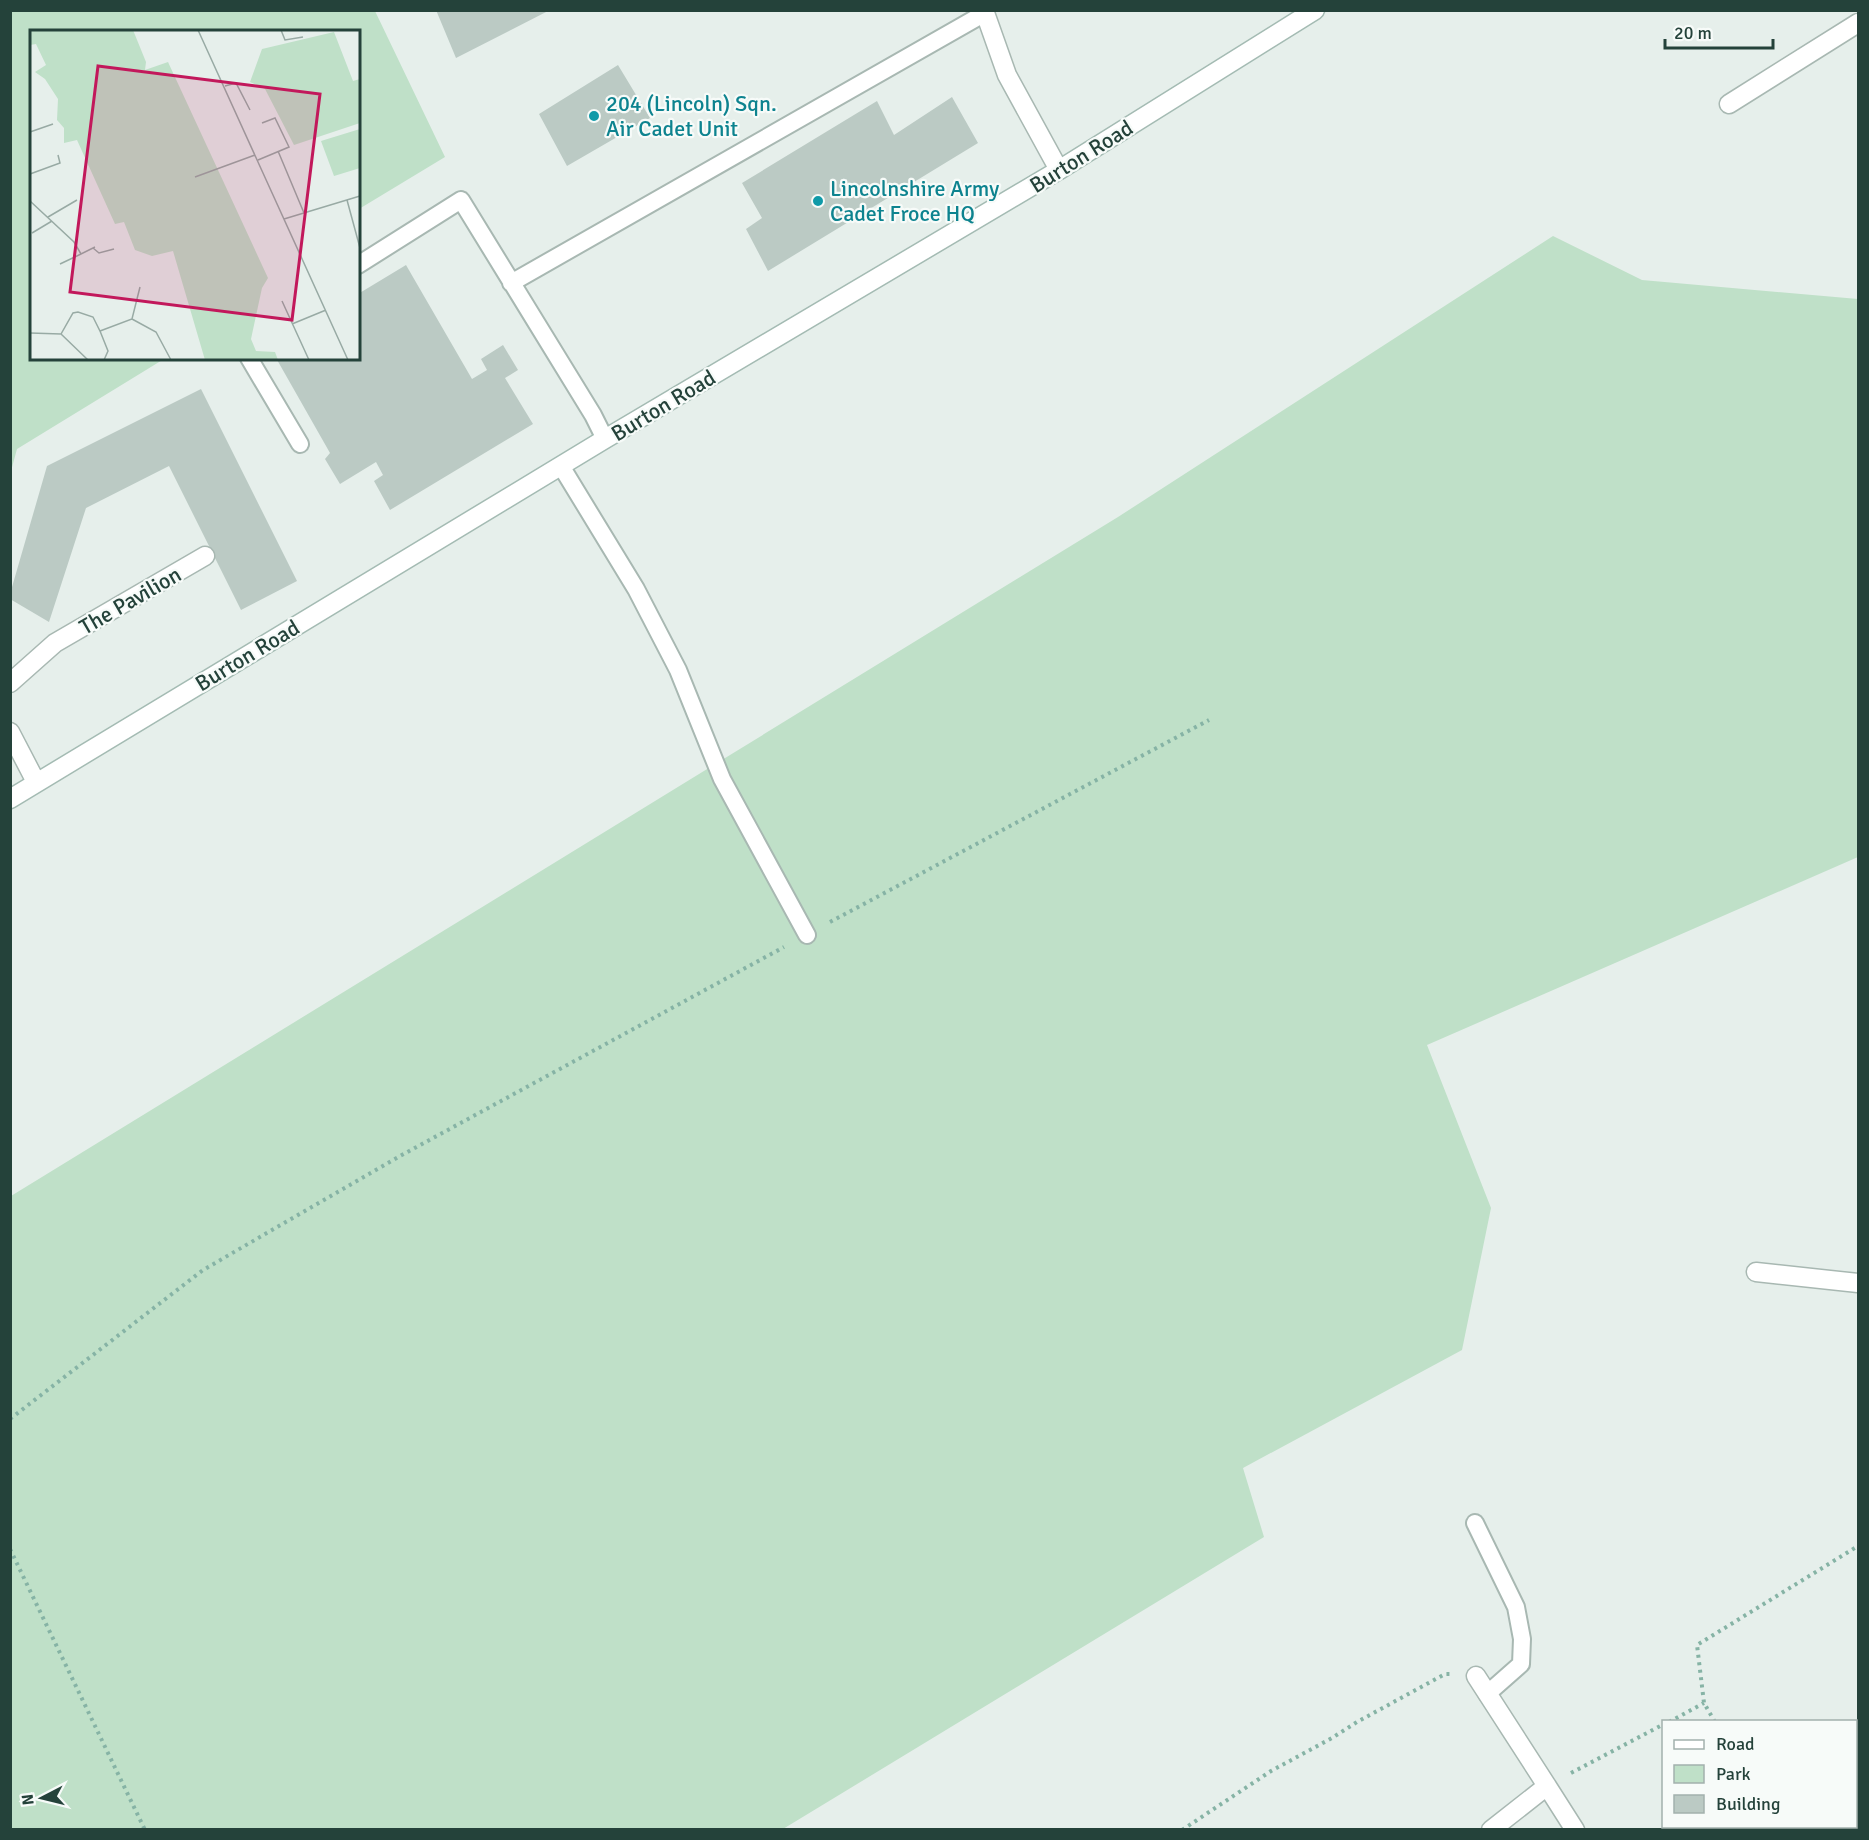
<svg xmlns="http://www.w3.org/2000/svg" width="1869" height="1840" viewBox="0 0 1869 1840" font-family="Signika,sans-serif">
	<rect width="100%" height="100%" fill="#e6efeb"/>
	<path fill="#bfe0c8" d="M11,10L375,11L445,157L359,209L358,32H32V358L164,359L17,449L11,471Z
		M1553,236L1642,280L1858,299V857L1427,1045L1491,1208L1462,1350L1243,1468L1264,1537L783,1829L11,1830V1196L1118,517Z"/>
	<path fill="#bbcac4" d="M436,10H550L456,58Z
		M618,65L650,118L567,166L539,114Z
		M952,97L978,143L768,271L746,229L762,218L742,183L877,101L894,135Z
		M406,265L472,379L487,370L481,359L503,345L518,370L505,378L533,424L390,510L374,481L383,475L376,462L340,484L325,459L330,453L276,358H358V294Z
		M201,389L297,581L241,610L169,466L86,508L49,622L10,599V594L47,466Z"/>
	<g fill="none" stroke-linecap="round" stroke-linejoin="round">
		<defs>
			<path id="lane" d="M358,265L461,200L593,415L605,439
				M511,283L985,13
				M249,358L300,444
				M561,466L636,589L678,670L722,779L807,935
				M1475,1523L1516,1607L1522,1639L1521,1664L1487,1694"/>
			<path id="street" d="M984,10L1007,75L1059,170
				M1729,104L1858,23
				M10,683L55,643L205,556
				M10,732L36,782
				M1756,1272L1858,1283
				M1476,1676L1547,1786L1491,1830
				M1547,1786L1575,1830"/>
			<path id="secondary" d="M10,799L605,439L1059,170L1315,10"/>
		</defs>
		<use href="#lane" stroke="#a8b8b2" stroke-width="20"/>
		<use href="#street" stroke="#a8b8b2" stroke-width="21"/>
		<use href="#secondary" stroke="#a4bbb3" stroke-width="21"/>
		<path stroke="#86b3a5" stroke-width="4" stroke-dasharray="3 4.5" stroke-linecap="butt" d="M830,922L1209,720
			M10,1419L203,1270L400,1156L784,947
			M10,1549L145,1830
			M1669,1722L1704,1703
			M1715,1722L1704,1703L1697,1645L1858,1546
			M1571,1773L1664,1724
			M1773,1826L1775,1830
			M1182,1830L1271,1771L1332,1738L1357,1722L1445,1674H1451"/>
		<use href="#lane" stroke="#fff" stroke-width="16"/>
		<use href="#street" stroke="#fff" stroke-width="18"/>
		<use href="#secondary" stroke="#fff" stroke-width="18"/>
	</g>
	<g fill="#0f9aa8" stroke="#f7fbf9" stroke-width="2">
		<circle cx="594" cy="116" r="6"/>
		<circle cx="818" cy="201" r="6"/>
	</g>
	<g text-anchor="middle" stroke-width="4.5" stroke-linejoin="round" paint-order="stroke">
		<g font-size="22" fill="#0d838f" stroke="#f7fbf9" text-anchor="start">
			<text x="606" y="111">204 (Lincoln) Sqn.<tspan x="606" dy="25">Air Cadet Unit</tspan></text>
			<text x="830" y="196">Lincolnshire Army<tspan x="830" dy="25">Cadet Froce HQ</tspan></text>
		</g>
		<g font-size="22" fill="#24423a" stroke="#f7fbf9">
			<text transform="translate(1081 156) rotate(-32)" y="8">Burton Road</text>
			<text transform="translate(663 405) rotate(-31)" y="8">Burton Road</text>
			<text transform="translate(130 600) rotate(-30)" y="8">The Pavilion</text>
			<text transform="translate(247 655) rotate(-31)" y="8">Burton Road</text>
		</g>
	</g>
	<g transform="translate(30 30)">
		<rect width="330" height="330" fill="#e6efeb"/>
		<path d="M0,0H103L116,32L115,40L138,32L238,248L232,258L221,309L226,321L245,322L248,330H175L143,221L122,226L105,220L94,192L85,194L47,110L34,113V98L27,90L28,69L15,49L5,42L16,35L6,14L0,15ZM304,2L323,51L330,49V93L264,115L235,59L220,52L232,19ZM330,99V138L304,146L291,111Z" fill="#bfe0c8"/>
		<path fill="none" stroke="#98aaa4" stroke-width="1.5" d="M168,0L318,330M251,0L255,10L273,7M195,56L206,53L220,80M0,102L23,94M248,121L274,183M228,130L259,117L245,88L232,93M0,144L30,133L28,125M165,147L225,125M317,170L330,218M0,171L44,212L51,224L65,217M18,187L47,170M254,189L330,166M2,203L22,191M63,218L69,223L84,219M30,234L51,224M252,271L279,330M102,289L126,302L141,330M262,294L296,280M70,301L78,321L74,330M0,303L31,304L43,283L48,282L63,287L70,301L102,289L110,257M31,304L58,330"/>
		<path fill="#c2185b" fill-opacity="0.15" stroke="#c2185b" stroke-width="3" d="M68,36L290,64L262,290L40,262Z"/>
		<rect width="330" height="330" fill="none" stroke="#24423a" stroke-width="3"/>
	</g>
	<rect width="1869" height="1840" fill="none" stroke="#24423a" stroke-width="24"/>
	<rect x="1662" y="1720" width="195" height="108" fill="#f7fbf9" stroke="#a3b1ad" stroke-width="1.5"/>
	<rect x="1674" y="1740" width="30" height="9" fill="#ffffff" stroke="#a3b1ad" stroke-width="1.5"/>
	<text x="1716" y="1750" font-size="18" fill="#24423a">Road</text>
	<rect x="1674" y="1765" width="30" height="18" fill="#bfe0c8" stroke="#a3b1ad" stroke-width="1.5"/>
	<text x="1716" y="1780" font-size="18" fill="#24423a">Park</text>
	<rect x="1674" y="1795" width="30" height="18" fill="#bbcac4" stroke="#a3b1ad" stroke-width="1.5"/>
	<text x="1716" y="1810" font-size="18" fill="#24423a">Building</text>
	<g transform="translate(42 1798) rotate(263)" stroke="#f7fbf9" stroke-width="4.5" paint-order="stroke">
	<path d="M0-4.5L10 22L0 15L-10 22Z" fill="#24423a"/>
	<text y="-9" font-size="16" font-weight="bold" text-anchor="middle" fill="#24423a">N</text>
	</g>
	<path d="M1665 39v9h108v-9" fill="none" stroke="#24423a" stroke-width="3"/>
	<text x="1674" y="39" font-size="18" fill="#24423a" stroke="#f7fbf9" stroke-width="4.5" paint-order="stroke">20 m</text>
</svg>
